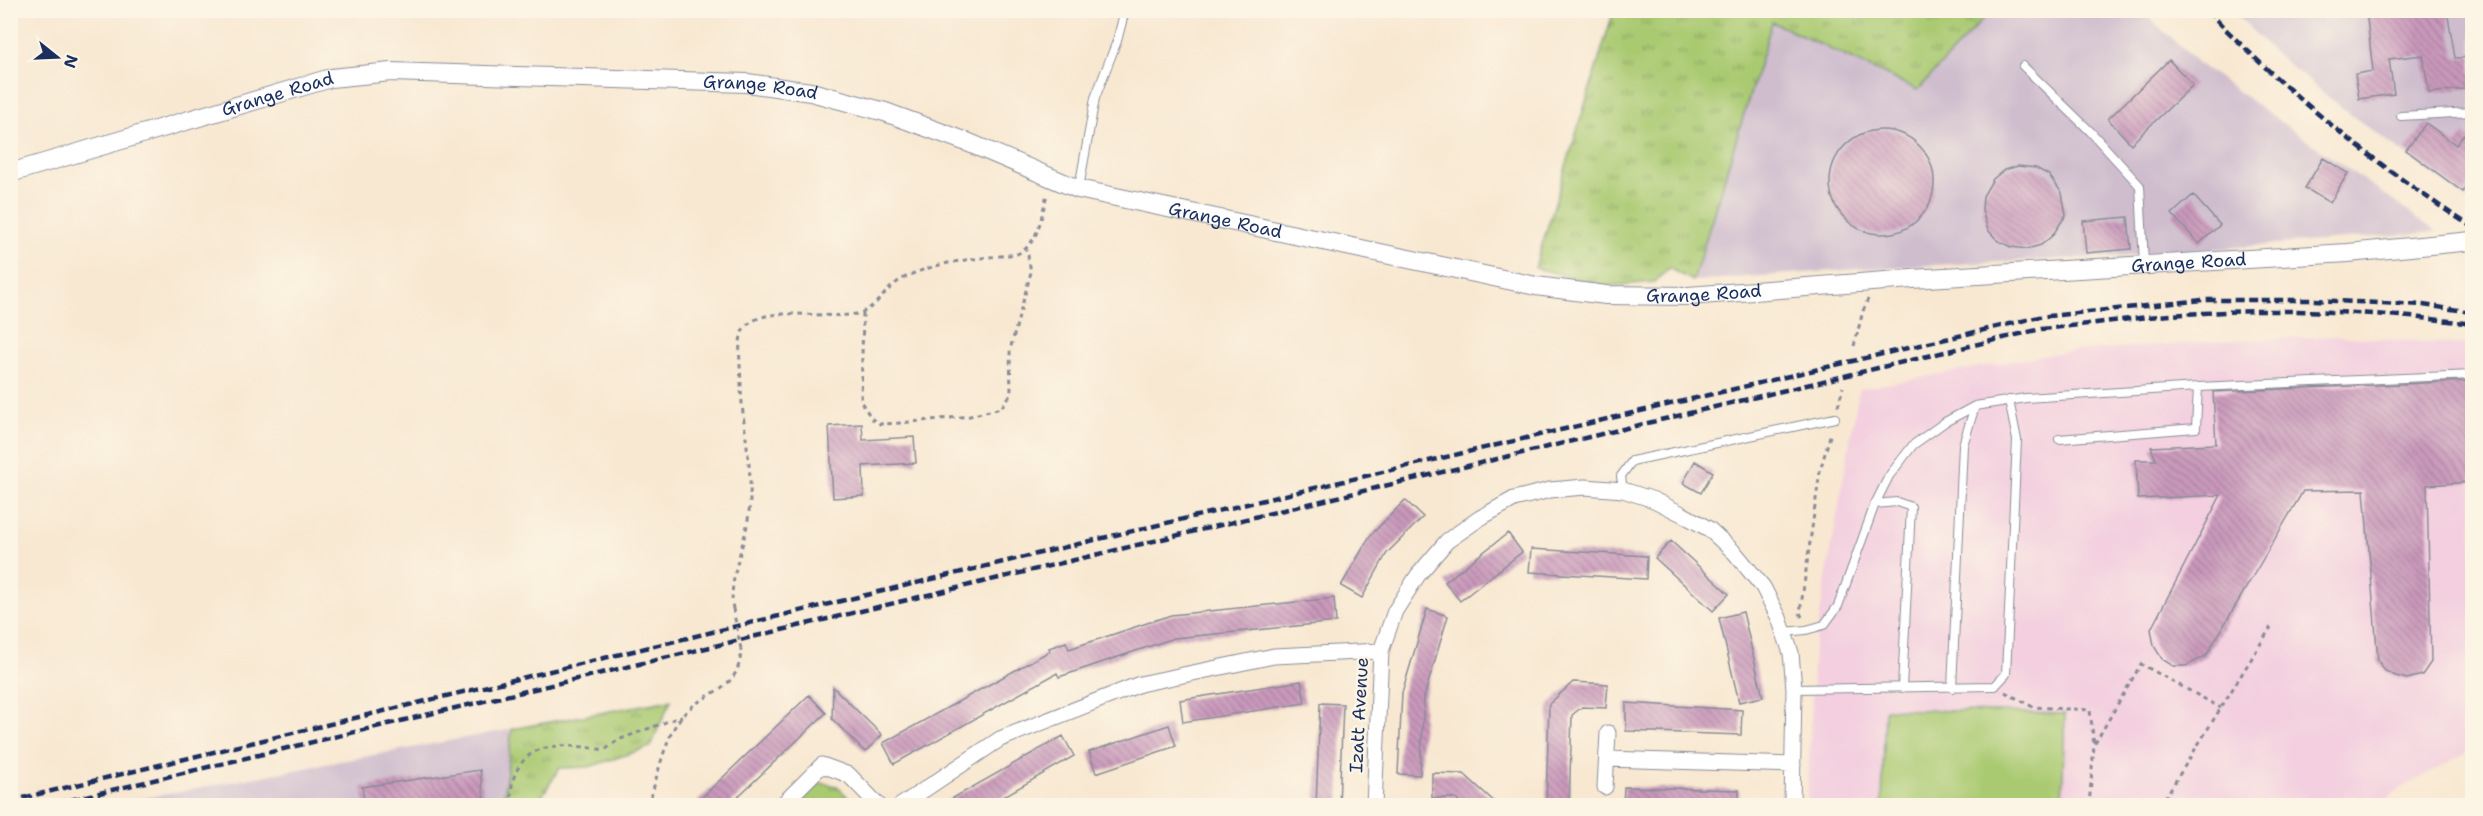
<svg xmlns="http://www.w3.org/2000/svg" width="2483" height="816" viewBox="0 0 2483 816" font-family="'Shantell Sans',sans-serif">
	<defs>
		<pattern id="grass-tufts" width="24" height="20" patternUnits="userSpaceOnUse" patternTransform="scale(1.5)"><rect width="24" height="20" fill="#aaca72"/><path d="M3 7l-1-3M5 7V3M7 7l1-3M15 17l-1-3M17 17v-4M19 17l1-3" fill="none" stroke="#8aa461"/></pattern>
		<pattern id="building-back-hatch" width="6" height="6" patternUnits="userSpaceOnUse" patternTransform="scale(1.5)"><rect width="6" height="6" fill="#ca99bb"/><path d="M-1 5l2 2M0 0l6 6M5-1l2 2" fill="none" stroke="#a37d9b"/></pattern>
	</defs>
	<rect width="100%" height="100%" fill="#fcf5e5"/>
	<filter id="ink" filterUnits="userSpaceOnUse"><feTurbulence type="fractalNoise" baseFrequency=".0167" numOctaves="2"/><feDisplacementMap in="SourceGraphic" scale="12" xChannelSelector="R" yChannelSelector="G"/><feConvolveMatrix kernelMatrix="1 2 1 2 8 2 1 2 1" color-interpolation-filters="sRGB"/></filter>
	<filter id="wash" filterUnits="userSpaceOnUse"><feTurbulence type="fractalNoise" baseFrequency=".008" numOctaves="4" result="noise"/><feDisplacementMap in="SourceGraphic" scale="24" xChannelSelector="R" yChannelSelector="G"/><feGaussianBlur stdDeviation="1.35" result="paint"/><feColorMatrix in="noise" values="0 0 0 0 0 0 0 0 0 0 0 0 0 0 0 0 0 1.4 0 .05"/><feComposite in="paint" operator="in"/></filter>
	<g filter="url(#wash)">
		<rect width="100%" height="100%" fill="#f8e8d1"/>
		<path fill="#f3cfdf" d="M2334,336L2472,345V749L2391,794L2383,805L1807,806L1814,649L1859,389L2062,352L2219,341Z"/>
		<path fill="#cfbdce" d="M1990,11H2142L2198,63L2437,232L2121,256L1873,268L1693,281L1772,22L1918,89Z
			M2233,11H2472V203L2347,112L2273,52Z
			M512,729L503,805H108Z"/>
		<path fill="url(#grass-tufts)" stroke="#627c68" stroke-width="1.5" d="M1614,10H1990V11L1918,90L1772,22L1693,281L1669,268L1655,282L1607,286L1535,268Z
			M671,700L650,747L589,767L560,768L536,805H503L512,729Z
			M820,783L837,786L855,805H795Z"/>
		<path fill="#aaca72" stroke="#627c68" stroke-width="1.5" d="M1885,709L2065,714L2062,805H1882Z"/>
		<g id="blocks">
			<path fill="url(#building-back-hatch)" d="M2366,10H2447L2455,58L2472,57V88L2429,93L2423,55L2389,59L2394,94L2359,99L2355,74L2373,71Z
				M2169,60L2193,85L2131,144L2108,119Z
				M2426,123L2456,145L2464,134L2472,141V180L2463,192L2406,150Z
				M1830 182a52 52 0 1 1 104 0a52 52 0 1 1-104 0Z
				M2323,158L2348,173L2330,203L2305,188Z
				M2018,166L2036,168L2049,175L2062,193L2066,215L2052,236L2041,245L2027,249L2011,247L1998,241L1988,230L1982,210L1983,196L1993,179L2004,170Z
				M2193,195L2220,225L2199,244L2172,214Z
				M2128,217L2131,249L2086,253L2083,221Z
				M2472,381V482L2427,485L2431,662L2422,675L2407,679L2396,676L2385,671L2378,661L2364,490L2303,491L2206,656L2186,666H2173L2162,659L2154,646L2151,629L2221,495L2138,499L2136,460H2156L2151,447L2216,444L2213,392Z
				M862,424L863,440L914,437L916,463L863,466L864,496L833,498L829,426Z
				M1695,461L1713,472L1701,493L1683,483Z
				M1405,500L1423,517L1387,553L1362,598L1341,586L1370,536Z
				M1508,533L1522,552L1460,601L1445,582Z
				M1671,541L1729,594L1713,611L1655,558Z
				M1531,549L1647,556L1646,579L1529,572Z
				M1334,598L1336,622L1174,638L1059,677L1057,673L894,764L883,743L1050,651L1049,648L1066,642L1069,649L1171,615Z
				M1427,609L1448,616L1424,697L1420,775L1398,774L1402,693Z
				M1743,612L1763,697L1739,702L1719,618Z
				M1301,681L1305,703L1183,722L1180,700Z
				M1573,682L1608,684L1606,708L1582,707L1572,715L1569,806H1546L1549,704Z
				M833,687L882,735L865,752L832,719Z
				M809,695L826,713L728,806H693Z
				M1320,703L1343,704L1339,806H1316Z
				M1626,703L1742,710L1741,735L1626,731Z
				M1169,725L1176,746L1096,773L1089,752Z
				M1063,736L1074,756L987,806H939Z
				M480,770L485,806H365L362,787Z
				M1432,773L1464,774L1499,806H1463L1455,798H1432Z
				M1624,787L1739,790V806H1623Z"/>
		</g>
	</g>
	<g filter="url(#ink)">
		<use href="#blocks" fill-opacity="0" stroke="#8a8c98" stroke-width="1.5"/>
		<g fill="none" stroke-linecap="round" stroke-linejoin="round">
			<defs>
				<path id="service" d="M2023,66L2090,131L2140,186L2144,264
					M2401,116L2472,112
					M1079,188L1095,98L1117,41L1125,10
					M2059,439L2196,428L2198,387
					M1623,490L1621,476L1632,461L1835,418
					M1875,504L1897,502L1911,507L1902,688
					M1783,632L1806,630L1824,625L1838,606L1875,504L1889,476L1913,445L1945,422L1975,406L2026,398L2198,387L2472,375
					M1952,688L1963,445L1975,406
					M1794,689L1995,686L2006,674L2017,440L2009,400"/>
				<path id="minor" d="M1607,759L1793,765
					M1605,787L1608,733
					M781,806L822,765L849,775L879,806
					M900,806L1000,739L1140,684L1274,656L1381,651
					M1374,806L1381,651L1395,611L1418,575L1447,541L1480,518L1514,499L1550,490L1585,487L1623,490L1654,500L1682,514L1709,529L1735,553L1763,587L1779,618L1791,653L1794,689L1792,806"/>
				<g id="tertiary">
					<path id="s1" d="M10,173L331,78L391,72L747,83L811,92L885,112L967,142L1078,189L1536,286L1606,295L1688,296L1911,279L2348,253L2472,241"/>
				</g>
			</defs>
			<use href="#service" stroke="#8a8c98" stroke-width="10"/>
			<use href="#minor" stroke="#8a8c98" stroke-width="17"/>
			<use href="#tertiary" stroke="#8a8c98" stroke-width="20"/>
			<path stroke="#8a8c98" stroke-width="3" stroke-dasharray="4.5 4.5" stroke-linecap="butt" d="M863,313L861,402L872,419L880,424L901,423L970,416L1001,408L1011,394L1010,350L1031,272L1027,250
				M1854,346L1863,311L1868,299
				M1838,406L1843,387
				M733,609C728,577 746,544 749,512C754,469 742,427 741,385C741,371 736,337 745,327C768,302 829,322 860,313C874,310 888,286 902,279C938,260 977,259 1017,254C1039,244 1041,217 1047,194
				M1802,617L1800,613L1820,471L1831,432
				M2005,692L2033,707L2090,710L2094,745
				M511,806C511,797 511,785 514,777C528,737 572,745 605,750L618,740L682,716
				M648,806C657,780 665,734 683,715C708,688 740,692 741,649
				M2089,806L2094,745L2141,664L2221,708
				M2160,806L2271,627"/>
			<use href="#service" stroke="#fff" stroke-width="8"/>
			<use href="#minor" stroke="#fff" stroke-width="15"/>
			<use href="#tertiary" stroke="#fff" stroke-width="18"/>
			<path stroke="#1b2f5e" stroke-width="4.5" stroke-dasharray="9 4.5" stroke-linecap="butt" d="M2207,10C2284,91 2378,167 2472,227
				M10,801L1103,538L2039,317L2203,300H2314L2423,305L2472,312
				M45,806L2041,329C2095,324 2150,315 2204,313C2293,308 2384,312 2472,324"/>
			<path stroke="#8a8c98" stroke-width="3" stroke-dasharray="4.5 4.5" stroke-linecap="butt" d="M733,609L741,649"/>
		</g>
	</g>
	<g text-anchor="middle" stroke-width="5" stroke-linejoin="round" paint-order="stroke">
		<g font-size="18" fill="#1b2f5e" stroke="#fcf5e5">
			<text dy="6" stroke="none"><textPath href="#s1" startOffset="765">Grange Road</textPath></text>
			<text dy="6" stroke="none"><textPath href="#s1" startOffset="279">Grange Road</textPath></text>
			<text dy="6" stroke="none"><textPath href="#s1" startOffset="1251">Grange Road</textPath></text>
			<text dy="6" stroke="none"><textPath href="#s1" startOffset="2223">Grange Road</textPath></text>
			<text dy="6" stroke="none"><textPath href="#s1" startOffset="1737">Grange Road</textPath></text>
			<text transform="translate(1359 715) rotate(-87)" y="6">Izatt Avenue</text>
		</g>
	</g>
	<rect width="2483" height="816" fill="none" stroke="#fcf5e5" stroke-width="36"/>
	<g transform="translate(57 57) rotate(108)" stroke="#fcf5e5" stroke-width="4.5" paint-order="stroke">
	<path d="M0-4.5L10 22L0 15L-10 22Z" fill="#1b2f5e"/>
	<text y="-9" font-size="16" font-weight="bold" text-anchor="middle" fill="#1b2f5e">N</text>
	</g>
</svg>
